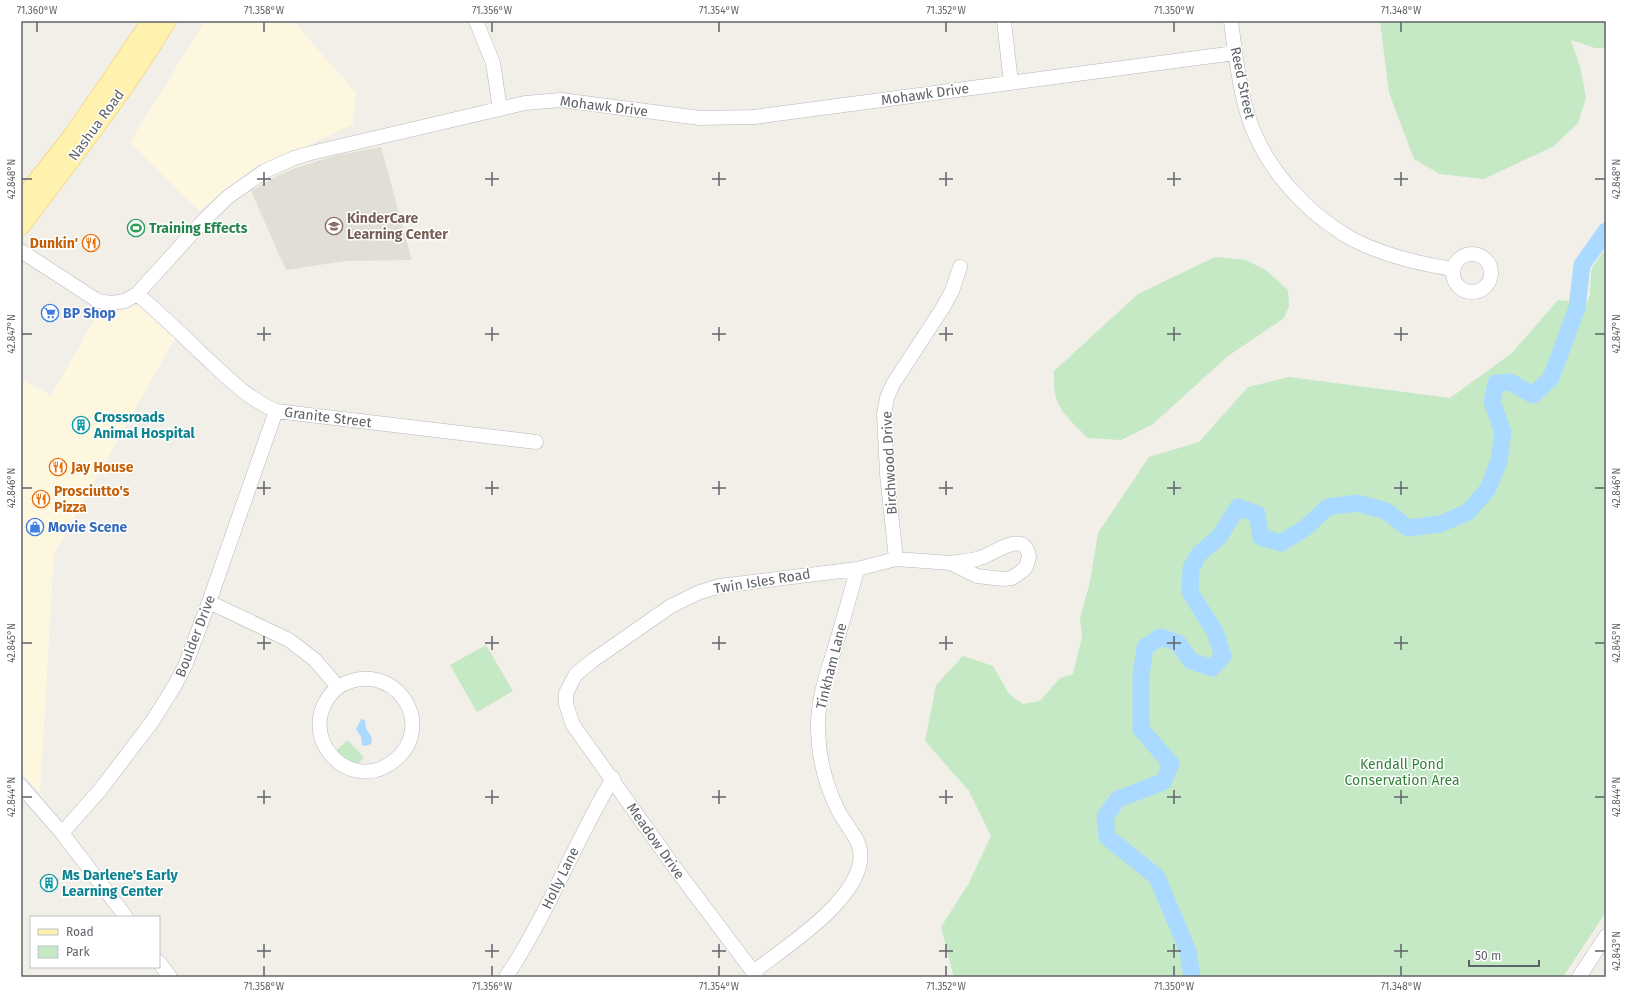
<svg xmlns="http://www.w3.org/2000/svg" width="1627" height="998" viewBox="0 0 1627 998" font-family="'Fira Sans',sans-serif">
	<rect width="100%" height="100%" fill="#f1efe8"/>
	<path fill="#fef7e0" d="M205,21H293L356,93L353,124L302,148L258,165L199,211L130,142Z
		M137,305L175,338L54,554L40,793L21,772V378L51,396L97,315L106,310H123L131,306Z"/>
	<path fill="#e1ded6" d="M381,147L412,260L345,261L286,270L251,191L279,175L298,167L338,155Z"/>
	<path fill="#c5e8c5" d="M1380,21H1606V48H1595L1571,40L1581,70L1586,98L1578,123L1554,146L1484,179L1440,174L1414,159L1389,93Z
		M1606,247V912L1563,977H956L953,974L941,927L969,883L991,836L969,791L925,741L936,685L963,656L993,666L1009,694L1023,704L1040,701L1060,678L1073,674L1082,637L1080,618L1090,582L1098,533L1149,457L1199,442L1248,387L1289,377L1450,398L1512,353L1558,300L1587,303L1590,295L1591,270Z
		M1215,257L1246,260L1267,271L1288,290L1289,306L1284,318L1228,356L1153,424L1121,440L1088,438C1064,414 1052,407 1054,371L1138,294Z
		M486,645L513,691L477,712L450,665Z
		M347,740L364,757L356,766L335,752Z"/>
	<path fill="#aadaff" d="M361,719L365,720L366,728L372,738L371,744L365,746L362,745L361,737L356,729Z"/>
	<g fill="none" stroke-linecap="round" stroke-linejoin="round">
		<path stroke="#aadaff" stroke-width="17" d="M1192,977L1188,951L1157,877L1107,837L1105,817L1118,799L1163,782L1171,764L1141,729V676L1145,647L1160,637L1178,643L1191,661L1212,668L1223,656L1215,632L1190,592L1191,568L1199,554L1219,537L1238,507L1257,514L1261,537L1281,543L1305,528L1328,507L1357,503L1386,511L1408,528L1440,524L1468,512L1488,489L1499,461L1503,432L1492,402L1496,383L1510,382L1533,395L1551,378L1577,308L1582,265L1606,231"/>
		<defs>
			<path id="minor" d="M476,21L493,63L500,109
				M1004,21L1011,83
				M1231,21C1235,53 1239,85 1248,116C1264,167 1306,213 1352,239C1383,255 1419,264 1453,269
				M21,251L98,301L111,303L125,301L137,294L206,218L229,196L265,171L294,158L311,153L525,103L561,100L700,118L754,117L1235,53
				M1453 273a19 19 0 1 1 38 0a19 19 0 1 1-38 0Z
				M137,294C160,313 180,333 201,353C225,375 246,398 276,411L536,442
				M896,559L887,474L884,414L887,398L893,384L942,309L952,291L960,267
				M209,602L289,640L315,660L338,687C289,730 348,799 395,760C439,724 392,655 338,687
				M21,786L62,833L126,917
				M62,833L100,790L152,722L175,685L185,666L209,602L276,411
				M159,962L170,977
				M753,972C784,948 877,890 858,843C853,832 845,823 839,812C826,787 819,759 818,731C817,705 825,678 833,654C841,626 850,598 857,569
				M506,977C548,914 574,843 613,778
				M757,977L675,868L573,725L566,704V693L576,674L592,661L671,606L700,592L720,586L857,569L896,559L951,563L977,576L1003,579L1012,578L1022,571L1026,567L1029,557C1025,528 994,554 980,558C971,561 961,561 951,563
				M1579,977L1606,936"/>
			<path id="major" d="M21,201L73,135L151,21
				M21,226C71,159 124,93 167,21"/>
		</defs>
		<use href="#minor" stroke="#b5b8bc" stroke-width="15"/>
		<use href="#major" stroke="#f2c960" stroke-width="19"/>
		<use href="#minor" stroke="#fff" stroke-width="14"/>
		<use href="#major" stroke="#fff2af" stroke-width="18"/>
	</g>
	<path fill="none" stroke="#5f6368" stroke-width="1.5" d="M37,22V32M264,22V32M492,22V32M719,22V32M946,22V32M1174,22V32M1401,22V32M264,172V186M492,172V186M719,172V186M946,172V186M1174,172V186M1401,172V186M22,179H32M257,179H271M485,179H499M712,179H726M939,179H953M1167,179H1181M1394,179H1408M1595,179H1605M264,327V341M492,327V341M719,327V341M946,327V341M1174,327V341M1401,327V341M22,334H32M257,334H271M485,334H499M712,334H726M939,334H953M1167,334H1181M1394,334H1408M1595,334H1605M264,481V495M492,481V495M719,481V495M946,481V495M1174,481V495M1401,481V495M22,488H32M257,488H271M485,488H499M712,488H726M939,488H953M1167,488H1181M1394,488H1408M1595,488H1605M264,636V650M492,636V650M719,636V650M946,636V650M1174,636V650M1401,636V650M22,643H32M257,643H271M485,643H499M712,643H726M939,643H953M1167,643H1181M1394,643H1408M1595,643H1605M264,790V804M492,790V804M719,790V804M946,790V804M1174,790V804M1401,790V804M22,797H32M257,797H271M485,797H499M712,797H726M939,797H953M1167,797H1181M1394,797H1408M1595,797H1605M264,944V958M492,944V958M719,944V958M946,944V958M1174,944V958M1401,944V958M257,951H271M485,951H499M712,951H726M939,951H953M1167,951H1181M1394,951H1408M1595,951H1605M264,966V976M492,966V976M719,966V976M946,966V976M1174,966V976M1401,966V976"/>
	<defs>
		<symbol id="school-ring" viewBox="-11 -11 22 22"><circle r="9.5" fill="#fff" stroke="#8d6e63" stroke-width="1.5"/><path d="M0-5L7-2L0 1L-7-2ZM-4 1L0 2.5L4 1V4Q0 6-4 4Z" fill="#8d6e63"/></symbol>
		<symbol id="stadium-ring" viewBox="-11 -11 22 22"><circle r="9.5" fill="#fff" stroke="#2e9e5b" stroke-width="1.5"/><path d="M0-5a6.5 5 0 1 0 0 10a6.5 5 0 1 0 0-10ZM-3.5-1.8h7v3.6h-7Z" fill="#2e9e5b"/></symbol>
		<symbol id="restaurant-ring" viewBox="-11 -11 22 22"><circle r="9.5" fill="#fff" stroke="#e8710a" stroke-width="1.5"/><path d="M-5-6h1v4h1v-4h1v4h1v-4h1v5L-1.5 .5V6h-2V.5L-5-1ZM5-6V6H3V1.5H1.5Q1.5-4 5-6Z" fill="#e8710a"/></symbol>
		<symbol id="supermarket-ring" viewBox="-11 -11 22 22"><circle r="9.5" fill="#fff" stroke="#3f7fe0" stroke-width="1.5"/><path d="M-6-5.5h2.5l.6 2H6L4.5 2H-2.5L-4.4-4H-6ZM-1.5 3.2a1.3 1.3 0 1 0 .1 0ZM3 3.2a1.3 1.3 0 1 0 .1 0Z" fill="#3f7fe0"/></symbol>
		<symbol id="building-ring" viewBox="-11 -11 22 22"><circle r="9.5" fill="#fff" stroke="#0f9aa8" stroke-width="1.5"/><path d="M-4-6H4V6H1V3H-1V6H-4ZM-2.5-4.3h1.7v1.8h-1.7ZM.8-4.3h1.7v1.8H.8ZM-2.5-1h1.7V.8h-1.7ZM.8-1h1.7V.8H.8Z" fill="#0f9aa8"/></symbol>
		<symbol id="shop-ring" viewBox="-11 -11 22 22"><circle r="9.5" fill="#fff" stroke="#3f7fe0" stroke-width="1.5"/><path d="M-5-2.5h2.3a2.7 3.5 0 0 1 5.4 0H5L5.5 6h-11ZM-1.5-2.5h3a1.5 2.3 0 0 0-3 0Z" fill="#3f7fe0"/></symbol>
	</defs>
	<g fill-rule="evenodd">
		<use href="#school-ring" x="324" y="216" width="20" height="20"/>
		<use href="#stadium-ring" x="126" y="218" width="20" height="20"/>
		<use href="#restaurant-ring" x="81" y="233" width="20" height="20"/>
		<use href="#supermarket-ring" x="40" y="303" width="20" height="20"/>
		<use href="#building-ring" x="71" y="415" width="20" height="20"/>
		<use href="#restaurant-ring" x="48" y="457" width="20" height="20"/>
		<use href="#restaurant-ring" x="31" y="489" width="20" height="20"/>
		<use href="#shop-ring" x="25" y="517" width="20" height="20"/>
		<use href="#building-ring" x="39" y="873" width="20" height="20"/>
	</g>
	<g text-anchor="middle" stroke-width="3" stroke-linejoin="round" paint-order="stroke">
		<g font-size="14" fill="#5f6368" stroke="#fff">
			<text transform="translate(1243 83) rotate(78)" y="5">Reed Street</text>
			<text transform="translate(925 94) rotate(-8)" y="5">Mohawk Drive</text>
			<text transform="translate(604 106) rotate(7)" y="5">Mohawk Drive</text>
			<text transform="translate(96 125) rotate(-54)" y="5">Nashua Road</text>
			<text transform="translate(328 417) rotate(7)" y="5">Granite Street</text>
			<text transform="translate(889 463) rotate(-93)" y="5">Birchwood Drive</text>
			<text transform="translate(762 581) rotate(-9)" y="5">Twin Isles Road</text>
			<text transform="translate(195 636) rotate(-69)" y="5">Boulder Drive</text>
			<text transform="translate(831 666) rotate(-76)" y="5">Tinkham Lane</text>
			<text transform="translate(656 841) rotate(55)" y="5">Meadow Drive</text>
			<text transform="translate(560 878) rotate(-64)" y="5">Holly Lane</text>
		</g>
		<g font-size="14" font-weight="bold" fill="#785e54" stroke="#fff" text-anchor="start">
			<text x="347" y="223">KinderCare<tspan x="347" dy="16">Learning Center</tspan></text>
		</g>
		<g font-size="14" font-weight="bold" fill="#27864d" stroke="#fff" text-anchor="start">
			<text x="149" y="233">Training Effects</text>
		</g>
		<g font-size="14" font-weight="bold" fill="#c56008" stroke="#fff" text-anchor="start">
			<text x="78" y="248" text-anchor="end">Dunkin'</text>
			<text x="71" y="472">Jay House</text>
			<text x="54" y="496">Prosciutto's<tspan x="54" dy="16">Pizza</tspan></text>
		</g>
		<g font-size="14" font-weight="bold" fill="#366cbe" stroke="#fff" text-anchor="start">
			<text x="63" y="318">BP Shop</text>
			<text x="48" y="532">Movie Scene</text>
		</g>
		<g font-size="14" font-weight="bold" fill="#0d838f" stroke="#fff" text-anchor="start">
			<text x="94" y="422">Crossroads<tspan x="94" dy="16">Animal Hospital</tspan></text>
			<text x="62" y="880">Ms Darlene's Early<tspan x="62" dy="16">Learning Center</tspan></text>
		</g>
		<g font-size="14" fill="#348238" stroke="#fff">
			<text x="1402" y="769">Kendall Pond<tspan x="1402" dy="16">Conservation Area</tspan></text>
		</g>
	</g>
	<rect width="1627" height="998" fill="none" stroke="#ffffff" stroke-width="44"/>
	<rect x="30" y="916" width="130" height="52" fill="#ffffff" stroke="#bfc1c3"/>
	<rect x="38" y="929" width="20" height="6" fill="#fff2af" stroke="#bfc1c3"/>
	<text x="66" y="936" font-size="12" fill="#5f6368">Road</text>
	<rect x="38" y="946" width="20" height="12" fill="#c5e8c5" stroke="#bfc1c3"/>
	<text x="66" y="956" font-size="12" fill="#5f6368">Park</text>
	<path d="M1469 960v6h70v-6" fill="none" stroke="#5f6368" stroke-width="2"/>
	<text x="1475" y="960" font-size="12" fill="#5f6368" stroke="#ffffff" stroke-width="3" paint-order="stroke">50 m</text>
	<rect x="22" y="22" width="1583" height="954" fill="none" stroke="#5f6368" stroke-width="1.5"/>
	<g font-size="10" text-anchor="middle" fill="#5f6368">
		<text x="37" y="14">71.360°W</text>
		<text x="264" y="14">71.358°W</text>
		<text x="492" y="14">71.356°W</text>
		<text x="719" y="14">71.354°W</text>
		<text x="946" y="14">71.352°W</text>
		<text x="1174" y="14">71.350°W</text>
		<text x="1401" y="14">71.348°W</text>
		<text transform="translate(11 179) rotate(-90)" y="4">42.848°N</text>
		<text transform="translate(1616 179) rotate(-90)" y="4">42.848°N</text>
		<text transform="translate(11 334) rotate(-90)" y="4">42.847°N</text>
		<text transform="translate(1616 334) rotate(-90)" y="4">42.847°N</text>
		<text transform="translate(11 488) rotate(-90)" y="4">42.846°N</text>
		<text transform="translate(1616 488) rotate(-90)" y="4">42.846°N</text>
		<text transform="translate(11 643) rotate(-90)" y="4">42.845°N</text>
		<text transform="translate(1616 643) rotate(-90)" y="4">42.845°N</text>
		<text transform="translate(11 797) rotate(-90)" y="4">42.844°N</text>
		<text transform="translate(1616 797) rotate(-90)" y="4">42.844°N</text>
		<text transform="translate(1616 951) rotate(-90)" y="4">42.843°N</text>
		<text x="264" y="990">71.358°W</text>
		<text x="492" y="990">71.356°W</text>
		<text x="719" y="990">71.354°W</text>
		<text x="946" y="990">71.352°W</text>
		<text x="1174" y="990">71.350°W</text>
		<text x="1401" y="990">71.348°W</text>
	</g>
</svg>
